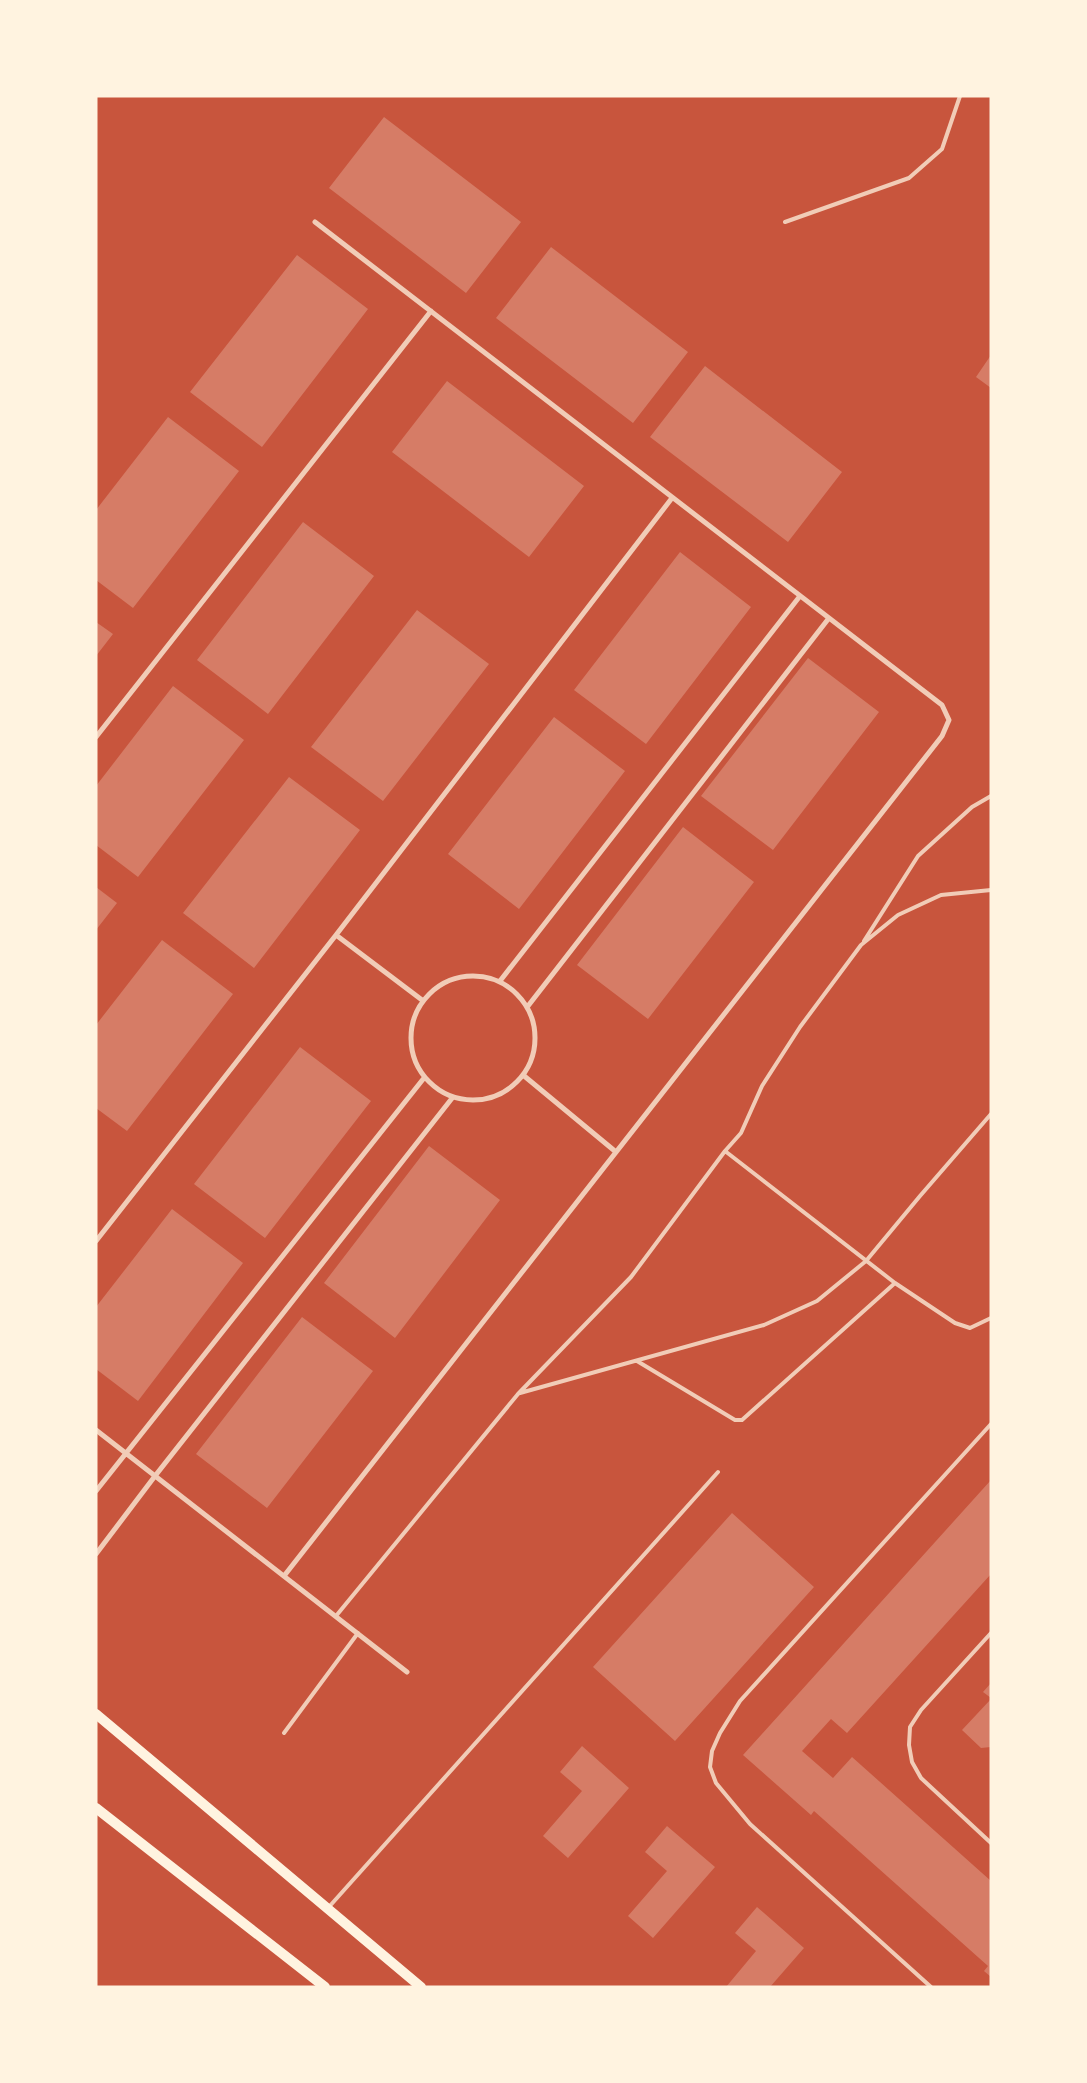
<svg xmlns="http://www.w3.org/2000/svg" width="1087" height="2083" viewBox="0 0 1087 2083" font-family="'Exo 2',sans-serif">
	<rect width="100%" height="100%" fill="#c8553d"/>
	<path fill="#d67c66" d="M384,117L521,222L466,293L329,188Z
		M551,247L688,352L633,423L496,318Z
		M297,255L368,309L262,447L190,392Z
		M991,355V388L976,377Z
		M705,366L842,472L788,542L650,437Z
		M447,381L584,486L529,557L392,452Z
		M168,417L239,471L133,608L96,580V510Z
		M303,522L374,576L268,714L197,660Z
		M680,552L751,607L646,744L574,690Z
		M417,610L489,664L383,801L311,747Z
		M96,622L113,634L96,656Z
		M808,658L879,712L773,850L701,796Z
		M173,686L244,740L138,877L96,845V786Z
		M554,717L625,771L519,909L448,854Z
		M289,777L360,830L254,968L183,913Z
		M683,827L754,882L648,1019L577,965Z
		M96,887L117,903L96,930Z
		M162,940L233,994L127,1131L96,1108V1025Z
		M300,1047L371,1101L265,1238L194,1184Z
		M429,1146L500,1200L395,1338L324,1283Z
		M172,1209L243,1263L138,1401L96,1369V1307Z
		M302,1317L373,1371L267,1508L196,1454Z
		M991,1480V1574L847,1733L831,1719L802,1751L833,1778L852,1757L991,1881V1977L984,1971L988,1966L814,1811L811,1815L743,1755Z
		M732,1513L814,1587L675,1741L593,1667Z
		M991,1683V1698L983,1692Z
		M991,1699V1747L981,1748L962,1730Z
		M582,1746L629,1788L568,1858L543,1836L582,1791L560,1772Z
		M667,1826L715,1867L653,1938L628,1916L667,1871L645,1852Z
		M757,1907L804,1948L770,1987H726L756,1951L735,1933Z"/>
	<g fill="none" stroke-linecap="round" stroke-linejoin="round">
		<path stroke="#f1ccb7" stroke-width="4" d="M785,222L909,178L942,149L960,96
			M864,941L918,856L972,807L991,796
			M725,1151L895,1283L955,1323L970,1328L991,1318
			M637,1361L735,1420H742L895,1283
			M520,1393L764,1325L817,1301L866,1261L920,1196L991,1114
			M336,1616L518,1394L631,1277L725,1151L741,1133L762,1086L800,1027L861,945L898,915L941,895L991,890
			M991,1633L921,1710L910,1727L909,1745L912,1762L921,1778L991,1843
			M284,1733L358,1633
			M328,1908L718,1472
			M931,1987L750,1824L716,1783L710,1767L712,1751L720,1733L740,1701L991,1424"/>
		<path stroke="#f1ccb7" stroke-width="5" d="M96,737L431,311
			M336,935L422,1000
			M411 1038a62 62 0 1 1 124 0a62 62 0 1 1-124 0Z
			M500,981L800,596
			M528,1006L829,618
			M523,1075L616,1152
			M96,1241L336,935L672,498
			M96,1430L407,1672
			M96,1491L424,1078
			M96,1554L155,1476L453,1097
			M284,1576L942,736L949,720L942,705L315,222"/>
		<path stroke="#fff3e0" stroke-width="10" d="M96,1714L421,1987
			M96,1808L325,1987"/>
	</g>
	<rect width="1087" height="2083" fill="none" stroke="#fff3e0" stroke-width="195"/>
</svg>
